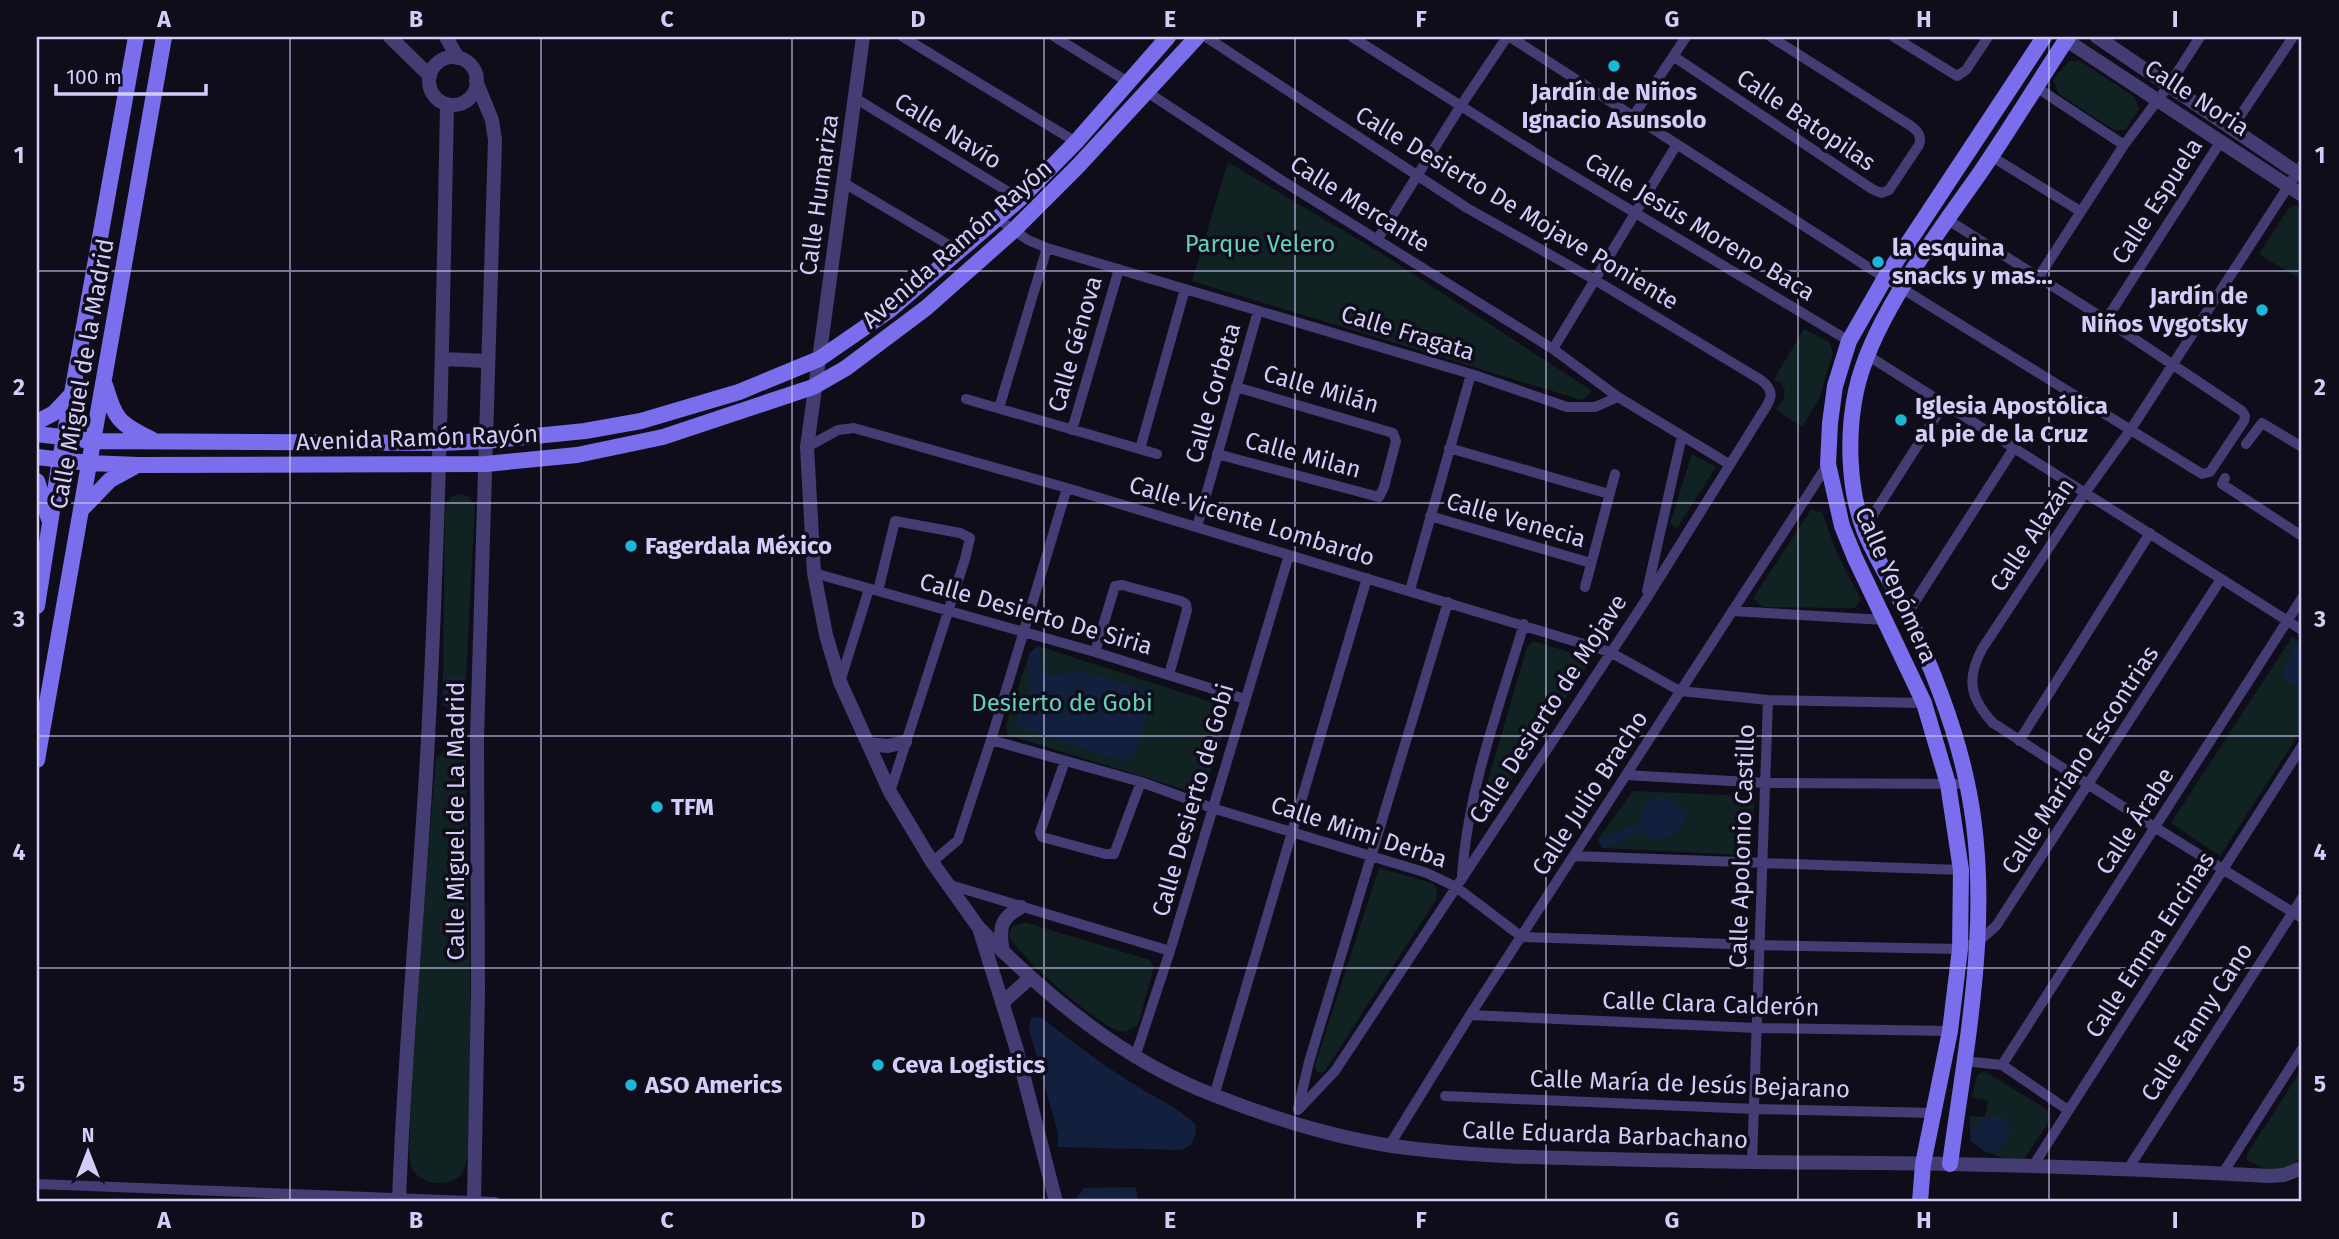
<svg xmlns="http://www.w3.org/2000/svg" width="2339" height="1239" viewBox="0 0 2339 1239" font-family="'Fira Sans',sans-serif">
	<rect width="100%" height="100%" fill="#100d1a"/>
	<path fill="#112223" d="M2069,61H2080L2135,97L2139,109L2125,130H2114L2059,94L2053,80Z
		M1228,162L1384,255L1592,391L1582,400L1192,281Z
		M2294,205L2302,208V280L2259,254L2288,209Z
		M1804,329L1829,342L1833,353L1819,399L1802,427L1776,410L1783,400L1785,390L1780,383L1774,379Z
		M1692,454L1716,467L1677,528L1670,523Z
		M460,494L469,497L475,506L466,677H443L445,507L451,497Z
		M1811,510L1822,512L1836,551L1861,600L1855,608L1762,607L1753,598Z
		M2292,637L2302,644V729L2220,856L2171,823Z
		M1533,641L1585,657L1587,667L1491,810L1481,804L1527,647Z
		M1038,646L1224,706L1229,714L1205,789L1196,793L1008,735L1006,725L1030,652Z
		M451,749L457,750L466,759L471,1035L468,1156C466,1160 465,1168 463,1172C453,1188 422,1186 413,1170C410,1166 410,1158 409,1153L413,1033L436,759L444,751Z
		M1633,791L1748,796L1754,803L1751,849L1742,855L1602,848L1598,839Z
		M1379,868L1432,883L1437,888L1436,900L1324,1072L1317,1073L1315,1065Z
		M1024,922L1150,960L1154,967L1138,1025L1125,1032C1120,1031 1114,1030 1110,1027C1084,1012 1021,959 1008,934L1013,926Z
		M2302,1069V1157C2275,1181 2278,1175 2247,1160V1154Z
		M1984,1071L2043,1107L2049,1113L2048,1123L2024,1159C2000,1159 1990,1155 1971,1141L1969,1116L1985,1117L1988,1100L1972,1097L1977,1075Z"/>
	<path fill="#12203d" d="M2292,637L2302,654V689L2284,680V667L2291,658Z
		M1038,646L1044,677L1082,671L1151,691V702L1135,753L1122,761L1022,729L1016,721C1020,710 1029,695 1030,683C1032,666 1019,659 1038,646Z
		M443,677H466C465,691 468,707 453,713L442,704Z
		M1656,797C1674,797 1683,803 1685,822C1674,836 1658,847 1644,832L1602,848L1598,839L1640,824C1641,810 1643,804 1656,797Z
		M1040,1017C1070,1039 1098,1062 1130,1082C1152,1096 1176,1106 1195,1124L1196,1132L1191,1145L1181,1150L1058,1147V1133L1029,1029L1031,1018Z
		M2001,1116L2011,1127L2009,1140L1998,1150L1987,1153L1971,1141L1970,1129L1985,1118Z
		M1136,1187L1138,1202H1076L1075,1200L1084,1188Z"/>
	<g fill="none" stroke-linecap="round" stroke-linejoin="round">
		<path stroke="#433d74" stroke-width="10" d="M903,37L1076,142
			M1055,37L1128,82
			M1206,37L1467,208L1595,280L1761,380C1779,394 1768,403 1759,418L1645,601L1335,1071L1298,1110
			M1352,37L1537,154L1849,341
			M1510,37L1885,278L2202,474L2210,472L2244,421L2245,416L2242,411L2106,320L1948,220
			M1894,37L1957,76L1966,70L1988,37
			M1673,56L1872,189L1881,193L1889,190L1919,145C1922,136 1918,131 1911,126L1771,37
			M2036,87L2124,145
			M1147,92L1281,180L1553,349L1618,397L1729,464
			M855,98L1020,199
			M1634,115L1686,37
			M2232,128L2293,37
			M1991,156L2080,211
			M2302,165L2131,429L2085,493L1982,649C1966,679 1970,698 1993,723L2156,828L2302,918
			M844,183L959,251
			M998,219L1028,240L1047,248L1471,374L1567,407H1595L1618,397
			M1377,240L1460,107L1507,37
			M2038,278L2124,145L2169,85L2200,37
			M2106,320L2221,141
			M1553,349L1677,144
			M1867,355L2302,630
			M966,399L1157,454
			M999,408L1047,248
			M1072,430L1119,269
			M2246,444L2262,423L2302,447
			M807,447L838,430L854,428L1067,488L1610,652L1680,691L1768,700L1924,703
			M1449,448L1609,494
			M1140,449L1185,289
			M1217,454L1379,497L1384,487L1396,441L1393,433L1236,387
			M2225,478L2222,484L2302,536
			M1430,516L1591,563
			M1197,527L1258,311
			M1864,529L1944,404
			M814,573L1095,652L1245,699
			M1585,587L1615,474
			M1410,590L1471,374
			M878,591L895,521L960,533L970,538L965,559L890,792
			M1647,591L1682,436
			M1732,611L1885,620
			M1907,614L2014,448
			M1095,652L1115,586L1122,585L1181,601L1186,604L1187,610L1169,675
			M840,682L869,589
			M991,740L1141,782L1212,808L1427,873L1456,887L1522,937L1759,945L1960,949L1979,941L1996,926L2221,579
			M2019,741L2150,533
			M1065,761L1040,832L1042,837L1105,854H1114L1141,782
			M1626,775L1766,783L1967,784
			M1574,856L1961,870
			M932,862L958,840L991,740L1067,488
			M1462,876C1468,789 1499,707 1524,624
			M947,884L1170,951
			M1470,1015L1757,1028L1950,1031
			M1135,1057L1170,951L1289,555
			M1963,1061L2002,1065L2068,1110
			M2002,1065L2302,598
			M1214,1096L1367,578
			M1445,1096L1754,1109L1934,1113
			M1298,1109L1309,1062L1448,602
			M1389,1146L1470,1015L1828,464
			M1752,1162L1768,700
			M2033,1166L2302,746
			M2128,1169L2302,898
			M2223,1173L2302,1049
			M37,1184L495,1202"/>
		<path stroke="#433d74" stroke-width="14" d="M390,37L430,76
			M446,37L458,58
			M863,37L807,447L814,573L826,635L840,682L890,792L932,862L979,928L1016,1047L1056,1202
			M2097,37L2302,176
			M2066,40L2302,195
			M429 81a24 24 0 1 1 48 0a24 24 0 1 1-48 0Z
			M442,359L488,361
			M868,744L888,746L905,742
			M979,928C1048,997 1123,1061 1216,1096C1272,1118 1332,1137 1392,1146C1493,1160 1596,1158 1698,1161C1782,1163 1866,1162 1950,1164C2056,1166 2163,1170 2269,1176L2284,1175L2302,1168
			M1003,952C999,929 999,919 1021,907
			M1002,1003L1030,978
			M399,1202C404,1048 420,894 428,739C439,528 443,316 447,104
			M474,1202L478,991L477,738L495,140L492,120L476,81"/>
		<path stroke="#7a6eed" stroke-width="16" d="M105,385C116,420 118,423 151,439
			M37,422L54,413L72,394
			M37,434L93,441L440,443L486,441L585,431L641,421L739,392L819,359L890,310L1020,199L1076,142L1168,37
			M37,457L89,463L138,465L486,464L577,455L663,437L813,387L846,368L926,308L1013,231L1078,166L1197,37
			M37,481L49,519
			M82,509L110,480L134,467
			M37,606L60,460L136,37
			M37,760L164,37
			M1950,1164C1967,1039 1994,908 1967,783C1955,725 1933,670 1908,616C1895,587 1876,560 1864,530C1848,488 1847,434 1856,391C1872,317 1939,232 1982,170C2012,126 2039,81 2068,37
			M1920,1202L1923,1164L1950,1031L1960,949L1961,870L1948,784L1924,703L1855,558L1842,526L1828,464L1830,423L1835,386L1849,341L1885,278L2044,37"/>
	</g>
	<path fill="none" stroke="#d4ccf9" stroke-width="2" stroke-opacity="0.55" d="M290,37V1202M541,37V1202M792,37V1202M1044,37V1202M1295,37V1202M1546,37V1202M1798,37V1202M2049,37V1202M37,271H2302M37,503H2302M37,736H2302M37,968H2302"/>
	<g fill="#1ab7d6" stroke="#100d1a" stroke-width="2.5">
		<circle cx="1614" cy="66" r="7"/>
		<circle cx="1878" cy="262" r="7"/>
		<circle cx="2262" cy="310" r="7"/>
		<circle cx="1901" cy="420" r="7"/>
		<circle cx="631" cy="546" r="7"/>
		<circle cx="657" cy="807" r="7"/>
		<circle cx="878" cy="1065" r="7"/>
		<circle cx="631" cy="1085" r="7"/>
	</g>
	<g text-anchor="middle" stroke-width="7" stroke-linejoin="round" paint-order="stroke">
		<g font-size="24" font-weight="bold" fill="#d4ccf9" stroke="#100d1a" text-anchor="start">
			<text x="1614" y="100" text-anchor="middle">Jardín de Niños<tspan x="1614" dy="28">Ignacio Asunsolo</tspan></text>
			<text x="1892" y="256">la esquina<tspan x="1892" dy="28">snacks y mas...</tspan></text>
			<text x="2248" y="304" text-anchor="end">Jardín de<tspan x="2248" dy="28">Niños Vygotsky</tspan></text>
			<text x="1915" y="414">Iglesia Apostólica<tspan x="1915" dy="28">al pie de la Cruz</tspan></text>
			<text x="645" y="554">Fagerdala México</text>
			<text x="671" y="815">TFM</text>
			<text x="892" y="1073">Ceva Logistics</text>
			<text x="645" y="1093">ASO Americs</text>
		</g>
		<g font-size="24" fill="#d4ccf9" stroke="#100d1a">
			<text transform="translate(2197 98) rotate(33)" y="8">Calle Noria</text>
			<text transform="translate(1806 120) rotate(34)" y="8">Calle Batopilas</text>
			<text transform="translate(948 131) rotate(32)" y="8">Calle Navío</text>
			<text transform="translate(819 195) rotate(-82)" y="8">Calle Humariza</text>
			<text transform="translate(2157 201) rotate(-57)" y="8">Calle Espuela</text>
			<text transform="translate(1360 204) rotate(32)" y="8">Calle Mercante</text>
			<text transform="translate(1517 208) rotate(31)" y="8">Calle Desierto De Mojave Poniente</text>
			<text transform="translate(1700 227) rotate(31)" y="8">Calle Jesús Moreno Baca</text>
			<text transform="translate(957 244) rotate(-41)" y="8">Avenida Ramón Rayón</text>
			<text transform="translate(1408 333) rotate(17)" y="8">Calle Fragata</text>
			<text transform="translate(1075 344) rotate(-74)" y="8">Calle Génova</text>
			<text transform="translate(82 374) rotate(-80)" y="8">Calle Miguel de la Madrid</text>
			<text transform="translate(1321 389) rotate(16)" y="8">Calle Milán</text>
			<text transform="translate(1213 393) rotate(-74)" y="8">Calle Corbeta</text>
			<text transform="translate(417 438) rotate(-2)" y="8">Avenida Ramón Rayón</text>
			<text transform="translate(1303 455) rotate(15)" y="8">Calle Milan</text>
			<text transform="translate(1516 520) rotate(16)" y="8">Calle Venecia</text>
			<text transform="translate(1252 521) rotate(17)" y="8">Calle Vicente Lombardo</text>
			<text transform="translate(2032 535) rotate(-56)" y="8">Calle Alazán</text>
			<text transform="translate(1896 585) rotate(66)" y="8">Calle Yepómera</text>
			<text transform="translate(1036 614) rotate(16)" y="8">Calle Desierto De Siria</text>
			<text transform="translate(1548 709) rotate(-57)" y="8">Calle Desierto de Mojave</text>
			<text transform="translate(2080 760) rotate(-57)" y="8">Calle Mariano Escontrias</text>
			<text transform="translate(1590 793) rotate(-57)" y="8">Calle Julio Bracho</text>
			<text transform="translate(1193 800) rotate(-74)" y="8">Calle Desierto de Gobi</text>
			<text transform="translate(456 821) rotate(-90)" y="8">Calle Miguel de La Madrid</text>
			<text transform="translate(2135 821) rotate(-57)" y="8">Calle Árabe</text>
			<text transform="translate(1359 832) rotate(18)" y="8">Calle Mimi Derba</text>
			<text transform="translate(1742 846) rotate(-88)" y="8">Calle Apolonio Castillo</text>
			<text transform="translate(2150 945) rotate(-57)" y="8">Calle Emma Encinas</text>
			<text transform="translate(1711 1004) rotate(2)" y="8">Calle Clara Calderón</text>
			<text transform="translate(2197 1022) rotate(-57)" y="8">Calle Fanny Cano</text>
			<text transform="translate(1690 1084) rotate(2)" y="8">Calle María de Jesús Bejarano</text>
			<text transform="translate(1605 1135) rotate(2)" y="8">Calle Eduarda Barbachano</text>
		</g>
		<g font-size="24" fill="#62cfbb" stroke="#100d1a">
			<text x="1260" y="252">Parque Velero</text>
			<text x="1062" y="711">Desierto de Gobi</text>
		</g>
	</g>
	<rect width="2339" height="1239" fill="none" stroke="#100d1a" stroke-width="77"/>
	<g transform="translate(88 1152)" stroke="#100d1a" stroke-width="5" paint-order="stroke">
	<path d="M0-5L12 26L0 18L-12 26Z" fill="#d4ccf9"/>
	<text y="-10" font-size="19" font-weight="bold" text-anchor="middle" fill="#d4ccf9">N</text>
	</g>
	<path d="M56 84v10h150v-10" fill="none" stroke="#d4ccf9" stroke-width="3.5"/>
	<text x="66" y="84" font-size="21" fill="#d4ccf9" stroke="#100d1a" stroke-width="5" paint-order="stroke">100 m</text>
	<rect x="38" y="38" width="2262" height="1162" fill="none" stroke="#d4ccf9" stroke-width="2.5"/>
	<g font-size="23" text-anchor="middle" font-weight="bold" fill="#d4ccf9">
		<text x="164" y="27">A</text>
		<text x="416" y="27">B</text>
		<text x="667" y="27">C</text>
		<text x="918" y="27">D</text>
		<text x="1170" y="27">E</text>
		<text x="1421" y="27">F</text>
		<text x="1672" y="27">G</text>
		<text x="1924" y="27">H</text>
		<text x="2175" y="27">I</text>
		<text x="19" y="163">1</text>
		<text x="2320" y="163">1</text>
		<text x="19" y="395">2</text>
		<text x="2320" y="395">2</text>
		<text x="19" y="627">3</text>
		<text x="2320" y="627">3</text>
		<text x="19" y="860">4</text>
		<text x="2320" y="860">4</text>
		<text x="19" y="1092">5</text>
		<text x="2320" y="1092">5</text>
		<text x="164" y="1228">A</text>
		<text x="416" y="1228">B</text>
		<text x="667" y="1228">C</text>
		<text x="918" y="1228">D</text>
		<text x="1170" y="1228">E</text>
		<text x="1421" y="1228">F</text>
		<text x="1672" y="1228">G</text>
		<text x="1924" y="1228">H</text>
		<text x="2175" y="1228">I</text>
	</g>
</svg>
